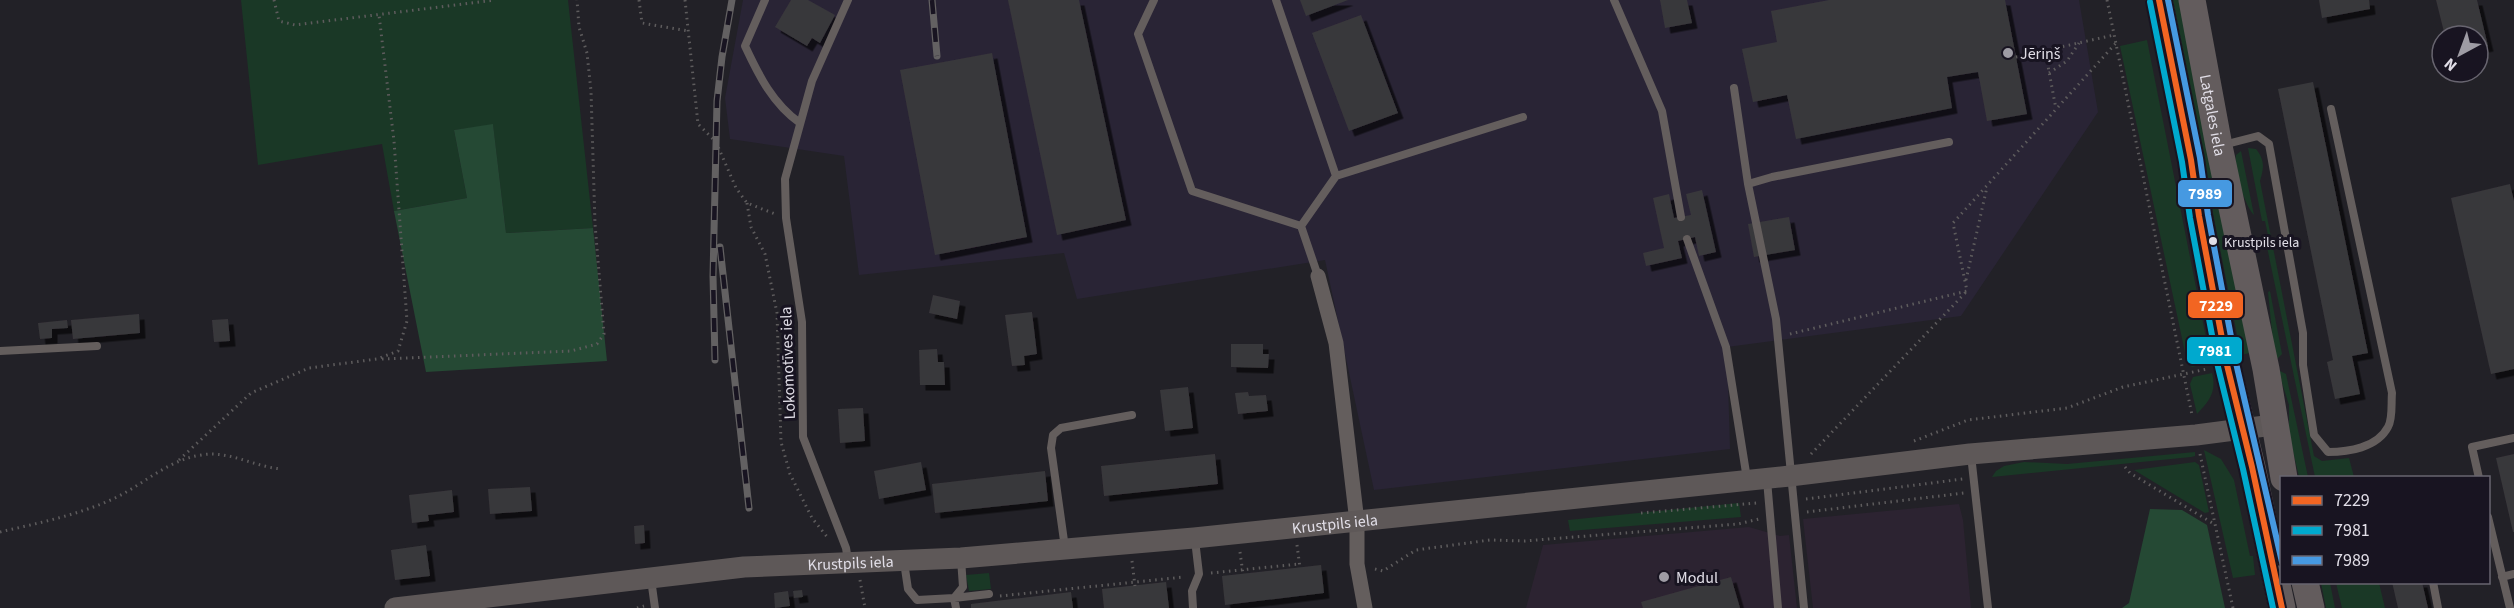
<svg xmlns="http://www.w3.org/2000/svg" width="2514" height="608" viewBox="0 0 2514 608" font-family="'Source Sans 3',sans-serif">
	<defs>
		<filter id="shadow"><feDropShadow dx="5.5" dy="5.5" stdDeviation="0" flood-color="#0009"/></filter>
	</defs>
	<rect width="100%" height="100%" fill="#222127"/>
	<path fill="#2c2331" d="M1959,504L1963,520L1971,608H1813L1803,519Z
		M1749,527L1780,536L1789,535L1797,608H1526L1543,545Z"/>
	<path fill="#292435" d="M743,0H2079L2098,112L1961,316L1727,347L1730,449L1374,490L1325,260L1077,299L1064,253L859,275L844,156L730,139L725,98Z"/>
	<path fill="#1a3826" d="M241,0H568L593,228L506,233L493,125L454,130L467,198L394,211L382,144L258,165Z
		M2171,0H2179L2250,353L2241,355Z
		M2147,40L2211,363L2192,367L2187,362L2120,46Z
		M2248,148L2256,149C2265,160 2264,168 2260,181L2314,456L2322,461L2349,458L2354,477H2315L2267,247L2270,245L2265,221H2262Z
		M2241,151L2254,215C2245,206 2233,169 2236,155Z
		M2270,291L2282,354L2275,361L2268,292Z
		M2278,370L2286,374L2308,477H2299L2289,434V405Z
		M2212,373C2217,392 2209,401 2197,414L2190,384L2193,377Z
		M2204,450L2221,459L2234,480L2250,556H2253L2255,575L2233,578Z
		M2195,452V456L2191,457L1992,477L1996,471L2004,466L2024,462L2067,464Z
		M2195,462L2199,465L2209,512L2205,513L2134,470Z
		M1739,503L1741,517L1570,531L1568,520Z
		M989,573L991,589L969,591L966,575Z
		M2321,583H2330L2335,608H2326Z
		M2336,583H2379L2385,608H2342Z"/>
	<path fill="#254934" d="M493,124L506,233L593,228L607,361L426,372L394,211L467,198L454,130Z
		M2150,509L2182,510L2207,525L2225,608H2122L2129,603Z"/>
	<path fill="#39373b" filter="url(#shadow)" d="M791,0H808L835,15L820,43L812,38L807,46L775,27Z
		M1008,0H1079L1126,220L1057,235Z
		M1300,0H1348L1306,16Z
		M1660,0H1687L1692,23L1665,28Z
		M1829,0H2005L2027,114L1987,121L1978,72L1947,77L1952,108L1796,139L1787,95L1753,102L1742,49L1777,42L1771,11Z
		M2319,0H2369L2370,9L2322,18Z
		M2436,0H2477L2488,46L2478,48V36H2445Z
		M1361,15L1398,113L1349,131L1312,33Z
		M992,53L1027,237L935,255L900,70Z
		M2313,82L2368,353L2352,356L2360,394L2335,399L2327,362L2333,360L2278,89Z
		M2510,184L2514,201V369L2491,374L2451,198Z
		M1702,190L1716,252L1699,256L1695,237L1678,241L1682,258L1646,266L1643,253L1664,248L1653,198L1669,194L1674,218L1691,215L1686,194Z
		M1789,217L1795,250L1754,257L1748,224Z
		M933,295L960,301L957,319L929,313Z
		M1032,312L1037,354L1024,356L1025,365L1012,366L1005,315Z
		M139,314L140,333L73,339L71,320Z
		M228,319L230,341L214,342L212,320Z
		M67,320L68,328L52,329V338L40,339L38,323Z
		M1231,344H1263V354H1269L1268,368L1231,367Z
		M937,349L938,362H944L945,385H920L919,350Z
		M1188,387L1193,428L1165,431L1160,390Z
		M1248,392L1249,396L1266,395L1268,411L1238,414L1235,393Z
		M863,408L865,441L840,443L838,409Z
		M1215,454L1218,484L1104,496L1101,466Z
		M2514,454V532H2513L2496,458Z
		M921,462L926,490L879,499L874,471Z
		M1045,471L1048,501L935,513L932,484Z
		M530,487L532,511L490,514L488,489Z
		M452,490L454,512L428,515L429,521L412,523L409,495Z
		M644,525L645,543L635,544L634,526Z
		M426,545L430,576L395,580L391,550Z
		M1321,565L1324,593L1225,605L1222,576Z
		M1731,577L1740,608H1643L1641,602Z
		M1166,582L1169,608H1104L1102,589Z
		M2392,582H2422L2428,608H2398Z
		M802,590L803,597L794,598L793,591Z
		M788,591L790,606L775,608L774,593Z
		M1071,592L1073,608H971V604Z"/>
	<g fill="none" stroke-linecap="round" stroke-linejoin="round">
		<path stroke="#5e5c5d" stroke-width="3" stroke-dasharray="1.5 4.5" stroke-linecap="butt" d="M274,0L279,21L295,25L495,0
			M639,0L642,23L688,31
			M685,0L698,124L716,142L736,188L747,203L775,214
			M2107,0L2192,415
			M2045,50L2056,109
			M2016,57L2114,35
			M2049,73L2067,61L2079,43
			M747,203L751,227L765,254L777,313L781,442L790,474L812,518L828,538
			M1966,280L1987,187
			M1790,334L1967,291L1953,223L2116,43
			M382,359L571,351L597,344L604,334L595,224L591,91L587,53L579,27L577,0
			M1914,441L1968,420L2067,408L2123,387L2207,369
			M1811,454L1966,292
			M2200,454L2233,608
			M179,460L251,393L309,368L377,359L398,351L407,321L394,141L379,15
			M2125,467L2130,473L2214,524
			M1806,499L1963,479
			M1807,512L1964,493
			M1641,513L1757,503
			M0,532C38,523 79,515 115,498C144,484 168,460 201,455C229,450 254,467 282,469
			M1297,545L1300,568
			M1240,552L1243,574
			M1132,561L1135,586
			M1375,569L1383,571L1416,550L1490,540L1524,541L1738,524L1759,519
			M1211,573L1299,564
			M860,580L865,608
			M1000,596L1184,577
			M637,608L644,606"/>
		<path stroke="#645e5d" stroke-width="8" d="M765,0L745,46C759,76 773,104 800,123
			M1154,0L1138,34L1192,191L1301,226
			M1276,0L1336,176L1301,226L1318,276
			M1614,0L1662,111L1681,217
			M1734,88L1748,184
			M2223,145L2258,136L2269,144L2303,333V365L2314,435L2328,452C2348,452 2377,448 2388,427C2393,419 2391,403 2392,393L2331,109
			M1336,176L1523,117
			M1687,239L1726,347L1747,479
			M0,351L97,346
			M1971,455L1988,608
			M2479,478L2472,447L2514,438
			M1767,480L1778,608
			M2488,517L2510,608
			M1065,548L1051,448L1053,435L1061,428L1132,415
			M848,560L846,548L803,437L802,322L786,218L785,179L812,81L848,0
			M904,562L908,589L917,600L954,598L963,587L961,559
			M2502,577L2514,574
			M651,579L655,608
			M2433,582L2438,608
			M956,608L954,598L989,594
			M1193,608L1192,591L1199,574L1195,540
			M1804,608L1776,319L1748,184L1772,177L1949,142"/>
		<path stroke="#645e5d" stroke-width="15" d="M1318,276L1336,343L1357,522V564L1365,608"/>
		<path stroke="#5e5858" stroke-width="21" id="s1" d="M395,608L744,567L961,558L1194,538L1790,476L1970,454L2196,435L2273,425"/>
		<g stroke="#635c5d" stroke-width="27">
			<path d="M2159,0L2191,160L2199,216L2227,365L2252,467L2282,608"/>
			<path id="s2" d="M2192,0L2219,146L2266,369L2284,478"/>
			<path d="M2305,582L2311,608"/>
		</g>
		<defs>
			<path id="rail" d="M932,0L937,56
				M720,247L749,508
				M715,360L713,276L717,101L722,57L732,0"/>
		</defs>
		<use href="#rail" stroke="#636162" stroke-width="7"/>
		<use href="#rail" stroke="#181421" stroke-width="4.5" stroke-dasharray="14" stroke-linecap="butt"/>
		<defs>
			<path id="bus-1" d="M2159,0L2191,160L2199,216L2227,365L2252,467L2282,608"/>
			<path id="bus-2" d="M2150,2L2182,162L2190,218L2218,367L2243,469L2273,608"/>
			<path id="bus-3" d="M2168,0L2200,158L2208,215L2236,363L2282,562"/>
		</defs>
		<use href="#bus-1" stroke="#181421" stroke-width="10"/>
		<use href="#bus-2" stroke="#181421" stroke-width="10"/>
		<use href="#bus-3" stroke="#181421" stroke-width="10"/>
		<use href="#bus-1" stroke="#f26522" stroke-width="6"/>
		<use href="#bus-2" stroke="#00a9ce" stroke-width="6"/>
		<use href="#bus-3" stroke="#4699e1" stroke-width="6"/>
	</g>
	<g fill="#9e9ca4" stroke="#181421" stroke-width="2">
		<circle cx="2008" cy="53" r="6"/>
		<circle cx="1664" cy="577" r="6"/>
	</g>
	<circle fill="#e1dee7" stroke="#181421" stroke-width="2" cx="2213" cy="241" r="5"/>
	<g text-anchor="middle" stroke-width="6" stroke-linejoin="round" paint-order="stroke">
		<g font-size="14" fill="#e1dee7" stroke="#181421" text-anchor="start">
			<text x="2224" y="247">Krustpils iela</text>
		</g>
		<g font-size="16" fill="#e1dee7" stroke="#181421" text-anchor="start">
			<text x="2020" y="59">Jēriņš</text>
			<text x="1676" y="583">Modul</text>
		</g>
		<g font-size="16" fill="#e1dee7" stroke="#181421">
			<text dy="6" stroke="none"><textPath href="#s2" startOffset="117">Latgales iela</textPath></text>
			<text transform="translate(787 363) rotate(-92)" y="6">Lokomotīves iela</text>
			<text dy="6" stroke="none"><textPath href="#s1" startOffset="944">Krustpils iela</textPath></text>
			<text dy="6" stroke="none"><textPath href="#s1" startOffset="458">Krustpils iela</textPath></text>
		</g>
	</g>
	<g stroke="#181421" stroke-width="2">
		<rect x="2177" y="179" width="56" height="29" rx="6" fill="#4699e1"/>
		<rect x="2187" y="291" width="57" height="28" rx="6" fill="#f26522"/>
		<rect x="2186" y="336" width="57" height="29" rx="6" fill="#00a9ce"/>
	</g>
	<g font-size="16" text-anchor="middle" font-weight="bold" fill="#fff">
		<text x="2205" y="199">7989</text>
		<text x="2216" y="311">7229</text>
		<text x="2215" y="356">7981</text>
	</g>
	<rect x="2280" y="476" width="210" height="108" fill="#181421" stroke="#686570" stroke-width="1.5"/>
	<rect x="2292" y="496" width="30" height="9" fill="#f26522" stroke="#686570" stroke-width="1.5"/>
	<text x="2334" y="506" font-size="18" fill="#e1dee7">7229</text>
	<rect x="2292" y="526" width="30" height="9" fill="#00a9ce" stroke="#686570" stroke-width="1.5"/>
	<text x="2334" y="536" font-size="18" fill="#e1dee7">7981</text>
	<rect x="2292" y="556" width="30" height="9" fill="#4699e1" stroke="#686570" stroke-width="1.5"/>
	<text x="2334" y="566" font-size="18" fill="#e1dee7">7989</text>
	<g transform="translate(2460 54) rotate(221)"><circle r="28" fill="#181421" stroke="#686570" stroke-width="1.5"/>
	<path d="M0-4.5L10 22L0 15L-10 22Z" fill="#9e9ca4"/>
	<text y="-9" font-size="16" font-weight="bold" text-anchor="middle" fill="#e1dee7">N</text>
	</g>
</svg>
